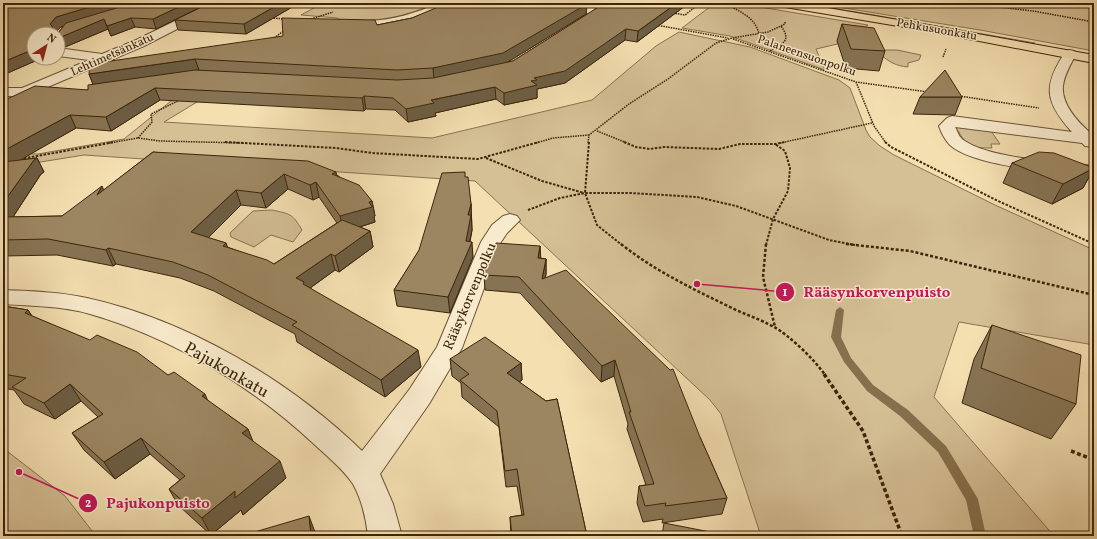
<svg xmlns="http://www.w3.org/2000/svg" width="1097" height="539" viewBox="0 0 1097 539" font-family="Vollkorn,serif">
	<rect width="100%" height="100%" fill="#f4dfb1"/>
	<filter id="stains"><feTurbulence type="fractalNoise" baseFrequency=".005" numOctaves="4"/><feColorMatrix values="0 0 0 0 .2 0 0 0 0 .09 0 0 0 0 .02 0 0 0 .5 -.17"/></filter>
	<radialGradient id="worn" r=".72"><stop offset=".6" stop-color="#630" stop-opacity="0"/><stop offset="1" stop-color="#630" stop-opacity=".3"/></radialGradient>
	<path fill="#d5bf95" stroke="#887250" d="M323,3H438L396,20L342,21L337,18L301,15Z
		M715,3H736L868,25L846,42L816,49L825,70L730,36L682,28Z
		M791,3H800L856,12L1035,43L1033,44Z
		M813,3H1094V51L980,30Z
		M679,32L750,47L839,80L850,88L866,130L870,137L880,146L894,155L995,205L1094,250V345L959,322L934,397L1054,536H761L721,414L710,400L475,181L84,155L3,168V153L38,154L124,139L171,101L230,82L164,122L432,138L592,100L656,46Z
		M885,50H897L921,55L919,60L908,63V67C896,66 889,62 880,54Z
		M955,126L989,128L1000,144H991L992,148C967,148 968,147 955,126Z
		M272,210C290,214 292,213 302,230L293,242L271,235L254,247L231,237L230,233L253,211Z
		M3,448L65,496L96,536H3Z"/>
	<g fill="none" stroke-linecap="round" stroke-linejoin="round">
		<path fill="#856f4c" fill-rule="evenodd" d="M840,307L844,310L841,337L851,358L873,385L908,410L946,446L978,499L986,536H974L966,500L938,452L900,416L867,391L844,362L831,337L836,310Z"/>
		<defs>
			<path id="minor" d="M212,3H225L224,5L144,46L43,89L57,90L59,93L57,96L52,97L3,96V88H22L89,60L58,56V48L102,54L136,40Z
				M439,3H453L452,5C421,19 392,28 359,27C353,27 345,29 341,24C346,18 361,21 368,21C394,20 416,13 439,3Z
				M570,3C583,3 592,3 600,14L577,31H569L567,29L569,27L588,14C583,9 574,8 570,3Z
				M1070,50L1074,51L1076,54C1071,64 1064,75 1063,86C1061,106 1081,125 1094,136V147L1085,146L1082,143L955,127C957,130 958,135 961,138C982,158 1064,163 1094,166V176C1061,173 974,167 950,145C945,140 941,132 939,126L947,118L952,116L1072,132C1045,102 1042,86 1066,51Z
				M510,214L517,216L520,220L507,233L501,242L462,348L429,404L380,474L393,504L402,536H368C366,519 362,500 353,484C343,469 328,457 315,445C252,386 173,338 90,314C62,306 32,306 3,304V290C31,291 60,292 87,298C187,320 289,380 362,451L409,390L437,347L481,242L492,225L503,216Z"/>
			<path id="major" d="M774,3H798L922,24L1094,55V63L922,30L779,6Z"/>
		</defs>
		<use href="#minor" stroke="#6a5434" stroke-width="2"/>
		<use href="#major" stroke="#3c250a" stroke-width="2"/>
		<path stroke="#3c250a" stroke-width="1.5" stroke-dasharray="1.5 1" stroke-linecap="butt" d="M725,3C739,12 755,16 759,34
			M751,3L761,5
			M963,3L1033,11L1094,22
			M1074,3L1094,6
			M345,6L351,3
			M375,6L383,3
			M673,13L685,15L700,3
			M271,18L286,19
			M311,19L333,12
			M656,25L728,38
			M274,38L285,30
			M733,39L856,82L928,92
			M770,51C783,43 792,41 781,26
			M943,57L946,49
			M856,82L874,126L886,143
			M959,96L1039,108
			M597,131L627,143
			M138,138L152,122L151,114L180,100
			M109,143L138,138L160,141L244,143
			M536,143L553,138L589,135
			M588,143L589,135L629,104L668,79L716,43L732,38L768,32L785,24V21
			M780,143L872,123"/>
		<path stroke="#3c250a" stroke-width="2" stroke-dasharray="2.5 1.5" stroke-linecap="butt" d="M225,142L336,148L372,153L478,159L539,142
			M589,142L585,193L597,225L622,245
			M624,142L636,147L650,149L664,147L719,149L740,144H775L785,142
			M885,142L891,147L998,201L1094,244
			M486,158L542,181L584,193
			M20,159L115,142
			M528,210L560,198L585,193H630L697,197L736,206L829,240L855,245
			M766,245L773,219L788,191L790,168L785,151L775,144"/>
		<path stroke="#3c250a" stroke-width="2.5" stroke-dasharray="3 2" stroke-linecap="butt" d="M621,244C655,271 693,289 732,308C746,315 760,319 774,327C789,335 815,360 825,375
			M766,244L763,277L775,327
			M846,244L910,251L1094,295"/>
		<path stroke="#3c250a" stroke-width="3.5" stroke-dasharray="4 2.5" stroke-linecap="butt" d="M824,374L863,431L902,536
			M1071,451L1094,460"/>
		<use href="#minor" fill="#f8eacc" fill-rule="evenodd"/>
		<use href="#major" fill="#f4dfb1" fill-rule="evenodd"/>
	</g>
	<path fill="#867353" stroke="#3c250a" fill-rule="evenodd" d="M3,3H209L156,29L135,27L111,36L108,29L65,47H58V34H34V58H42L3,75ZM64,26L58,33L56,34L55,33L61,27Z
		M299,3L246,34L178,30L175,20Z
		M589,3H689L637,42L625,40L565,83L537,89V98L504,105L496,99L435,113L436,116L408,122L395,110L366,109L364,111L160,100L111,131L76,128L19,160L37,158L44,172L41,174L13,217L62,216L104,190L153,152L337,175L372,201L375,216L374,217L375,222L360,227L370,231L373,247L339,272L335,270L310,288L421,367L385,397L297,342L295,334L214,291L180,278L116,264L113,266L57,255L3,256V101L88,90L93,84L89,74L377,25L412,18L441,7L587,4L586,14L506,63L513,61L598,8L596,6ZM288,189L313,200L319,197L337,223L274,264L227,247L226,243L208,238L241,205L266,208Z
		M842,24L885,51L879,71L846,68L837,41Z
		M920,97H962L955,115L913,114Z
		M1012,163L1094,168L1083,188L1052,204L1003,183Z
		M466,177L471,204L472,230L470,242L473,257L450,313L397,306L394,290Z
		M540,246V258L546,259V274L545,278L700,437L727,498L722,514L662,523L663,519L643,522L637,503L639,486L646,485L627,429L628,424L614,376L601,382L520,293L485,290L484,275Z
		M3,306L28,310L32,316L168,375L208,401L248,429L252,441L286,478L243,515L241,510L211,535L178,505L169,489L180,480L150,454L115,479L84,450L72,433L98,417L81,401L55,419L24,404L14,390L3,388Z
		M992,325L1076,404L1051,439L962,403L974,359Z
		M450,359L521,363L522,380L519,382L546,401L557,399L587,536H511L510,517L522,515L517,486L506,487L499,427L462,397L461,383L452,376Z
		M1094,509V536H1092Z"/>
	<path fill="#6d5e44" stroke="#3c250a" d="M103,3H128L129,6L61,27L55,33L56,34H53L50,24L56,17Z
		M187,3H209L156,29L153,19Z
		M281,3H299L246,34L244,24Z
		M677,3H689L637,42L638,31Z
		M587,4L586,14L503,65L434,80L433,68Z
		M131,18L135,27L111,36L107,26Z
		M104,19L108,29L65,47L61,37Z
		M626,29L625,40L565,83L537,89V98L504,105V93L531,81L534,78Z
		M34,49V58H42L3,75V62Z
		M195,59L199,70L94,87L89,74Z
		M495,87L496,99L435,113L436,116L408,122L406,109L431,100Z
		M155,88L160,100L111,131L106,117Z
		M364,96L366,109L364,111L362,98Z
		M70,115L76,128L3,170V151Z
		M37,158L44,172L41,174L3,232V203L34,160Z
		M1094,168L1083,188L1052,204L1063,184Z
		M336,172L339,186L332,174Z
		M284,174L288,189L266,208L261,193Z
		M316,182L319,197L313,200L310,185Z
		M102,186L108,200L97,195Z
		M236,190L241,205L198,248L191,232Z
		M372,201L375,216L374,217L375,222L343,232L340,216L369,202Z
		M471,204L472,230L468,250L472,242L473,257L450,313L448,297L466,241L468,215Z
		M370,231L373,247L339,272L335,256Z
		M226,243L232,259L223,246Z
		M540,246L541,261L538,258Z
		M108,248L116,264L113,266L106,250Z
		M331,254L335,270L306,291L296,278Z
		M546,259V274L542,295V279Z
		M28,310L38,326L25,313Z
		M418,350L421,367L385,397L381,380Z
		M615,360L614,376L601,382L602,366Z
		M521,363L522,380L508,390L507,373Z
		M70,384L81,401L55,419L44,403Z
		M205,394L212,411L202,396Z
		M248,429L255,446L242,433Z
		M141,438L150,454L115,479L104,462Z
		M280,461L286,478L243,515L241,510L211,535L202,518L235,491Z
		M309,516L315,532L316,536H311Z"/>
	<path fill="#9c8661" stroke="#3c250a" d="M7,3H103L56,17L50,24L52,26L53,34L58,33L66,23L130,4L131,3H187L153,19L131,18L107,26L104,19L61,37H58V34H34V49L3,62V4Z
		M210,3H281L244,24L175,20Z
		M452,3H585L587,4L503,53L433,68L397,70L195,59L89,74L90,64L283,36L282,18L375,20L377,25L412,18L438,7H441Z
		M600,3H677L638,31L626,29L565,71L534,78L537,80L531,81L537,85L504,93L495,87L431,100L434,103L406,109L393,98L364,96L362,98L155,88L106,117L70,115L3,151V101L35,86L88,90V85L195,70L397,80L433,78L513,61L600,6Z
		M842,24L874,28L885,51L851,49Z
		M945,70L962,97H920Z
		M153,152L308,161L336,172L332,174L359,185L372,201L369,202L372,207L340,216L316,182L310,185L284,174L261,193L236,190L191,232L226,243L223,246L267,260L274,264L342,220L370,231L335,256L331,254L296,278L304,282L303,284L418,350L381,380L292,325L297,322L208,275L173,262L108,248L106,250L48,239L3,240V217L62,216L102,186L97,195Z
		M1039,152L1054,153L1094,168L1063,184L1012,163Z
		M37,158L34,160L3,203V162Z
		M465,172V177H468L471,204L468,215H471L466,241L472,242L448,297L394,290L419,250L442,173Z
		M496,243L540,246L538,258L546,259L542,279L566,270L670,370L673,369L700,437L727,498L665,506L666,503L645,506L639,486L654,484L629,412H631L615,360L602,366L519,277L484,275Z
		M3,306L28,310L25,313L90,340L97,335L137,352L168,375L174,372L205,394L202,396L248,429L242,433L280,461L235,498V491L202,518L169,489L185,476L141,438L104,462L72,433L103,414L70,384L44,403L12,387L26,378L3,374Z
		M992,325L1081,355L1076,404L981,368Z
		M485,337L521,363L507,373L546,401L557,399L587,536H512L510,517L524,515L517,469L505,471L497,411L460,380L469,374L450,359Z
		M309,516L311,536H241Z
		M664,523L731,536H662Z"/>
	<g text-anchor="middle" stroke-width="3" stroke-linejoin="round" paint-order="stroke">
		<g font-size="12" fill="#3c250a" stroke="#f8eacc">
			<text transform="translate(937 29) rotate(10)" y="4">Pehkusuonkatu</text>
			<text transform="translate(112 54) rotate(-24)" y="4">Lehtimetsänkatu</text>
			<text transform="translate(807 55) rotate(19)" y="4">Palaneensuonpolku</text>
		</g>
		<g font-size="14" fill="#3c250a" stroke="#f8eacc">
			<text transform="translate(469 296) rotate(-67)" y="5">Rääsykorvenpolku</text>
		</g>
		<g font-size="17" fill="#3c250a" stroke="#f8eacc">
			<text transform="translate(227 369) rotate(30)" y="6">Pajukonkatu</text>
		</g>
	</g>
	<path fill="none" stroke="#c2185b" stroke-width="1.5" d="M697 284L785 292M19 472L88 503"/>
	<g fill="#c2185b" stroke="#f8eacc" stroke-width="1.5">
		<circle cx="697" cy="284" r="4"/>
		<circle cx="19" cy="472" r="4"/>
		<circle cx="785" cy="292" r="10"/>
		<circle cx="88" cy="503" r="10"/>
	</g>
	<g font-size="12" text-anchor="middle" font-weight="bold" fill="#fff">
		<text x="785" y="296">1</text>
		<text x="88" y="507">2</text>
	</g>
	<g font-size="15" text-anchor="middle" font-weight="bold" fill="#c2185b" stroke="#f8eacc" stroke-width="3" stroke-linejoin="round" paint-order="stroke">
		<text x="877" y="297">Rääsynkorvenpuisto</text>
		<text x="158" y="508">Pajukonpuisto</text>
	</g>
	<rect width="1097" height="539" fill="none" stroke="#f4dfb1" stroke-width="16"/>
	<rect x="4" y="4" width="1089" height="531" fill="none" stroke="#3c250a" stroke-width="2"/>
	<rect x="8" y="8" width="1081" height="523" fill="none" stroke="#3c250a"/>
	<g transform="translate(46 46) rotate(36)"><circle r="19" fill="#f8eacc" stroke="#ad9b7e"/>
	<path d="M0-3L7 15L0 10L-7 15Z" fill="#8f2418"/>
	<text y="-6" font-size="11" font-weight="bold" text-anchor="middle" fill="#3c250a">N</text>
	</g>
	<rect width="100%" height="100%" filter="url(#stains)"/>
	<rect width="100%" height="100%" fill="url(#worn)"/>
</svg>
